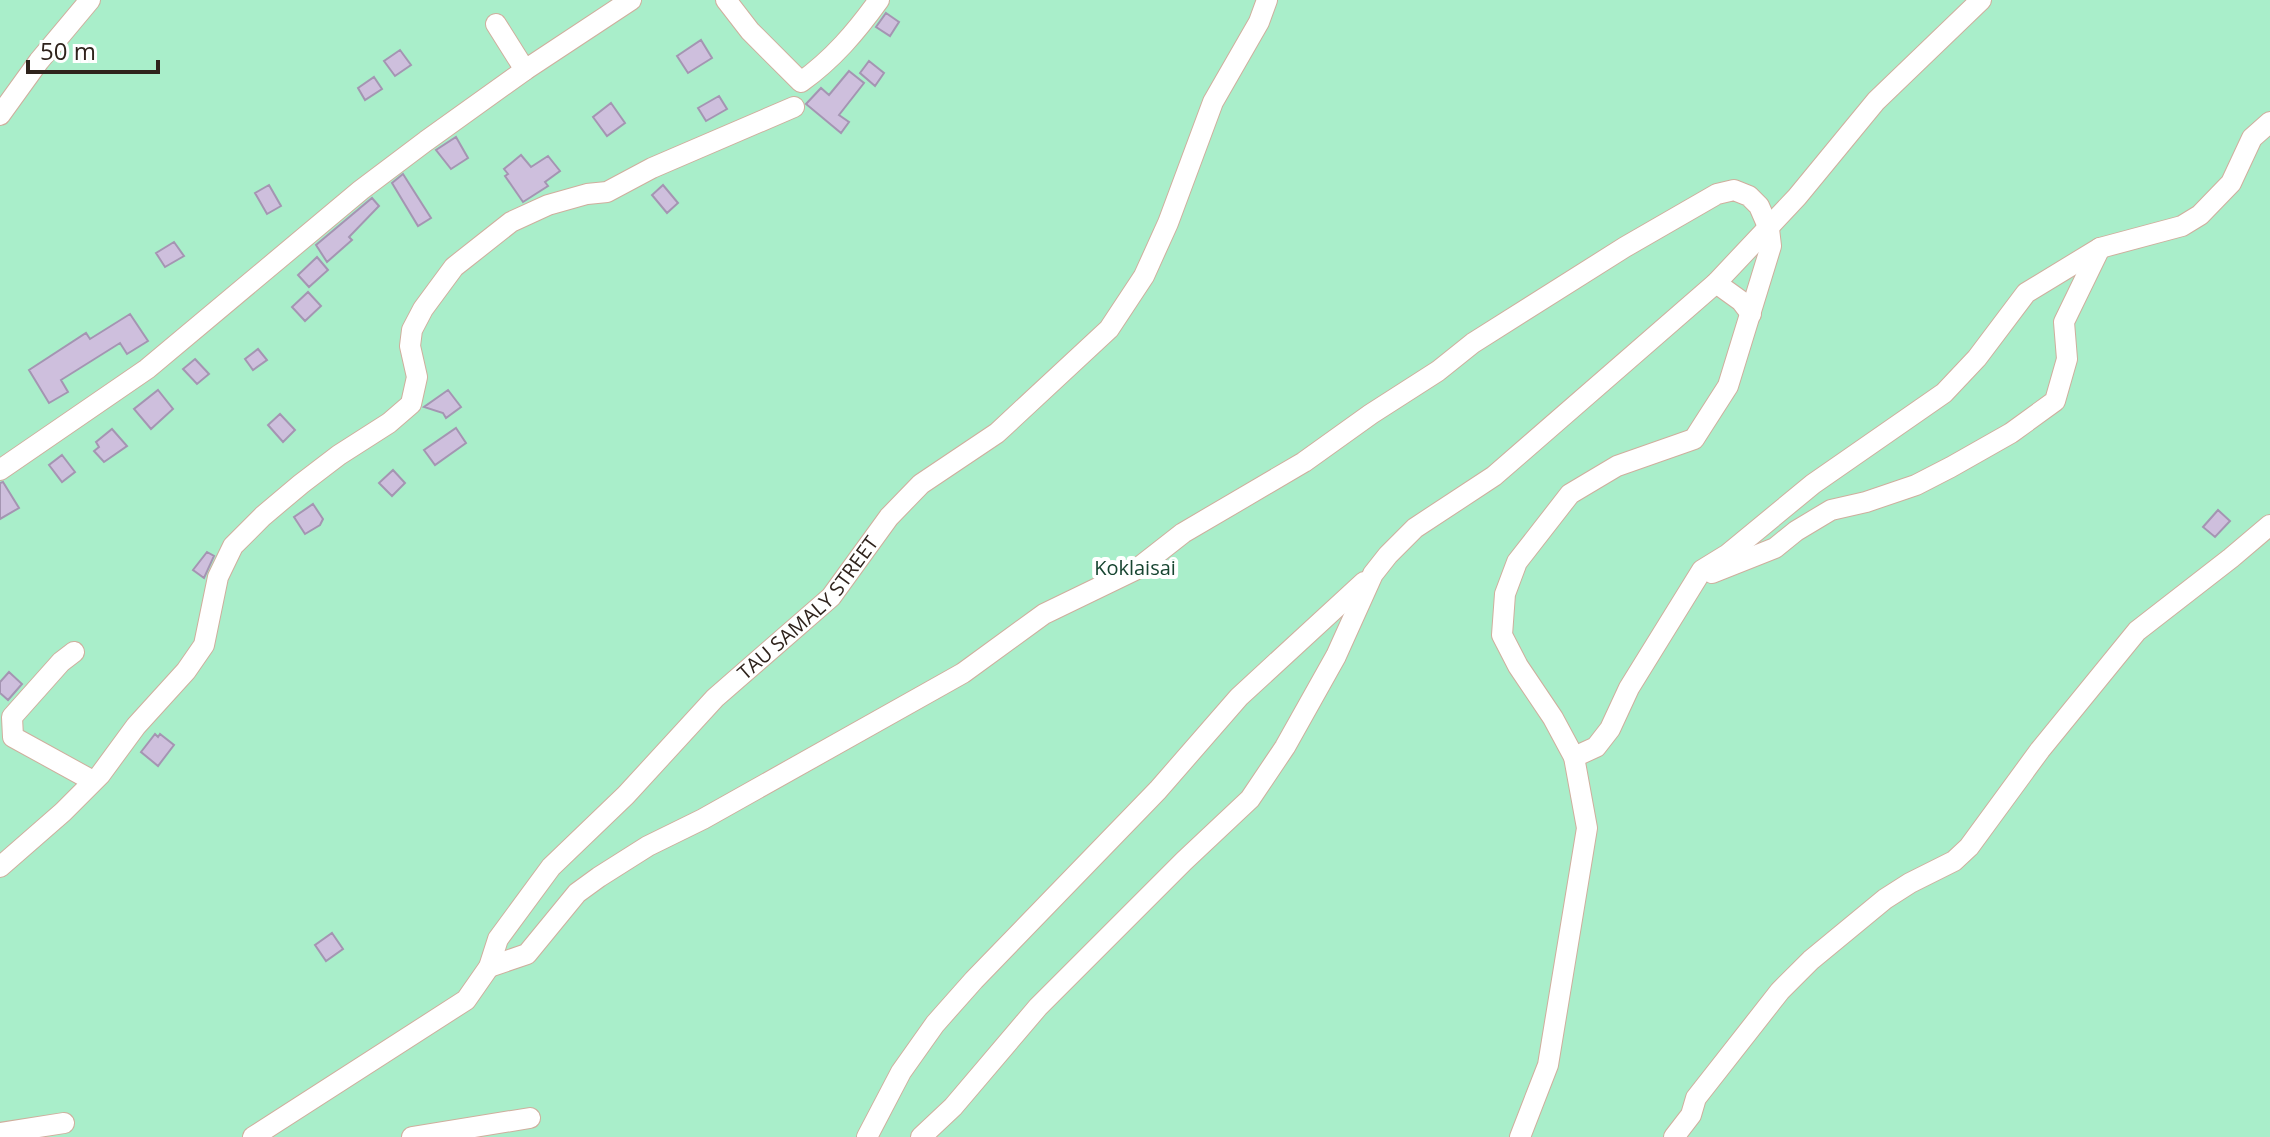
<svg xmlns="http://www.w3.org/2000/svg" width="2270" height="1137" viewBox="0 0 2270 1137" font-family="'Open Sans',sans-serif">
	<rect width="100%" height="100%" fill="#fcefe7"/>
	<path fill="#a9eeca" d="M0,0H2270V1137H0Z"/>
	<path fill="#cebfdd" stroke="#a495b2" stroke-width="2" d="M886,13L899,22L890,36L876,27Z
		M701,40L712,58L688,73L677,56Z
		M400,50L411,65L395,76L384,61Z
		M869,61L884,73L875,86L860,73Z
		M849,71L864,83L839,115L849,122L841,133L806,104L821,88L829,95Z
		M374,77L382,89L365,100L358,88Z
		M719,96L727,109L706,121L698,108Z
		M611,103L625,123L607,136L593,117Z
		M456,137L468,158L451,169L436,150Z
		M521,155L531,167L548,156L560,171L545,182L548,186L523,202L505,176L508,174L504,169Z
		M403,174L431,218L418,226L392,183Z
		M269,185L281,206L267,214L255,193Z
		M663,185L678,203L667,213L652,195Z
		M372,198L379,206L349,237L352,240L327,262L316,245Z
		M174,242L184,256L165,267L156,253Z
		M317,257L328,270L309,287L298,275Z
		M308,292L321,306L305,321L292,307Z
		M130,314L148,341L127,354L120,343L61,380L68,392L49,403L29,370L86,333L90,339Z
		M258,349L267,360L253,370L245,359Z
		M195,359L209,374L197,384L183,369Z
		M158,390L173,409L151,429L134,409Z
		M448,390L461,407L446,418L443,413L424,407Z
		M280,414L295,430L283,442L268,425Z
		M456,428L466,443L435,465L424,450Z
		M112,429L127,446L104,462L94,451L99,447L96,442Z
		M62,455L75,472L62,482L49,465Z
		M393,470L405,483L392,496L379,483Z
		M3,482L19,508L0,519V483Z
		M313,504L323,519L320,525L305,534L294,517Z
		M2218,510L2230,521L2215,537L2203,527Z
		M207,552L214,556L204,578L193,570Z
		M9,672L22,684L8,700L0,693V682Z
		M155,734L158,737L160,734L174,745L158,766L141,752Z
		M332,933L343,949L326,961L315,945Z"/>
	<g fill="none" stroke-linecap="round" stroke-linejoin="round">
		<defs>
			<g id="minor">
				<path d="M726,0L750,31L801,82C833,59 856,32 879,0"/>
				<path d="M496,24L525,70"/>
				<path d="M0,115L39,61L90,0"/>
				<path d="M1716,283L1741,301L1751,314"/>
				<path d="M0,470L147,369L361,190L426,141L525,70L631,0"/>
				<path d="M1712,573L1775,548L1796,531L1831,510L1866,502L1916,485L1951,467L2011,433L2055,401L2067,359L2064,322L2100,248"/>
				<path d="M74,652L61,662L12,717L13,737L93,781"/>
				<path d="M1574,757L1596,747L1610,729L1629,688L1702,570L1728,554L1813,484L1944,393L1977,358L2026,293L2100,248L2182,226L2200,215L2231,183L2252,138L2270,122"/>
				<path d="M0,867L63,812L100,775L136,726L186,671L204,645L218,577L233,546L263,516L301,484L339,455L389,423L411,404L417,377L410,346L412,330L423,309L454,267L511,222L548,205L587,194L607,192L652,168L794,107"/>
				<path d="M489,967L527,954L577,893L599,877L648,846L703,819L963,673L1044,614L1137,569L1183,533L1304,462L1371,414L1438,371L1473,343L1625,247L1717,194L1734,190L1749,196L1759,206L1769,229L1771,246L1728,386L1694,439L1617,466L1570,494L1517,562L1505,594L1502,635L1518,666L1553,718L1574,757L1587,828L1548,1065L1520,1137"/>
				<path d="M0,1133L64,1123"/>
				<path id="s1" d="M253,1137L466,1000L489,967L498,939L551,867L626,795L715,698L831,597L889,517L921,484L997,433L1109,329L1144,276L1168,223L1213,102L1259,22L1267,0"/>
				<path d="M412,1137L530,1118"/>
				<path d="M867,1137L901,1072L935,1024L974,980L1158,790L1239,697L1364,582"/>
				<path d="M921,1137L953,1107L1038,1007L1184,861L1250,799L1285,747L1336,656L1373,574L1388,555L1415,528L1494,476L1716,283L1797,197L1876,101L1981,0"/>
				<path d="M1674,1137L1691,1115L1696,1098L1780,991L1811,960L1885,899L1910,883L1954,861L1969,847L2040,750L2137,631L2231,558L2270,525"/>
			</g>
		</defs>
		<use href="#minor" stroke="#cfae9d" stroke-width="22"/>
		<use href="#minor" stroke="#fff" stroke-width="20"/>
	</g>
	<g text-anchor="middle" stroke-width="8" stroke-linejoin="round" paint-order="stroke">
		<g font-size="20" fill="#174531" stroke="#fff">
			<text x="1135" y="575">Koklaisai</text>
		</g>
		<g font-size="20" fill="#2f231c" stroke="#fff">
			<text dy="7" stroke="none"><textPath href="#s1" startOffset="778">TAU SAMALY STREET</textPath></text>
		</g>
	</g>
	<path d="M28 60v12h130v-12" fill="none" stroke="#2f231c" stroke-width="4"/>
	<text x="40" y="60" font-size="24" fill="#2f231c" stroke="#ffffff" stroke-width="6" paint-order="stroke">50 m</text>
</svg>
